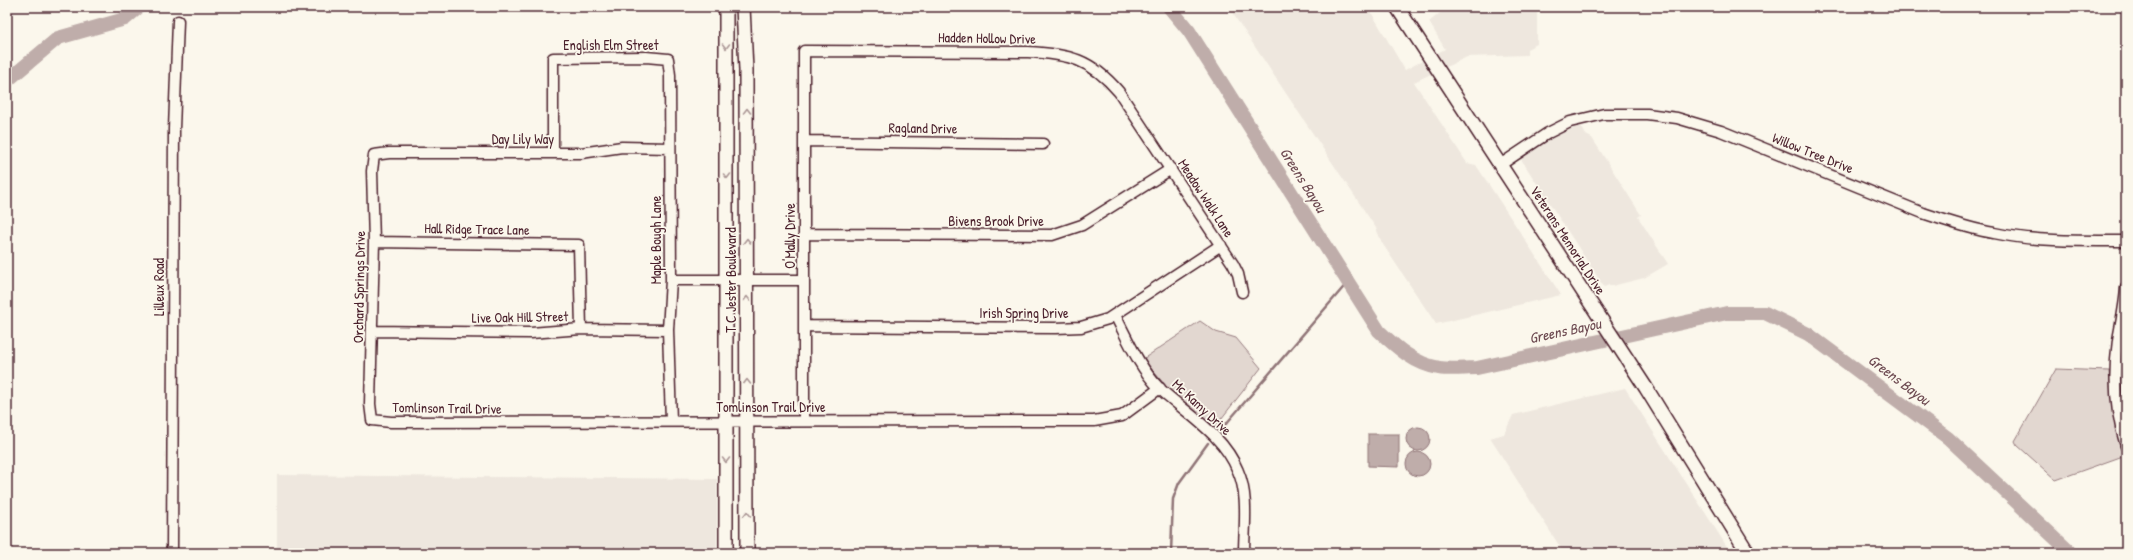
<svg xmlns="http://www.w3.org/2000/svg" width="2133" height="560" viewBox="0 0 2133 560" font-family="'Patrick Hand',sans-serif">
	<rect width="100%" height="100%" fill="#fbf7ec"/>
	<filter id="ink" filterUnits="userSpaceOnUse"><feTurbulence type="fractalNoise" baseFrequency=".025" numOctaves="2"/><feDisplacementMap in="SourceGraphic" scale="8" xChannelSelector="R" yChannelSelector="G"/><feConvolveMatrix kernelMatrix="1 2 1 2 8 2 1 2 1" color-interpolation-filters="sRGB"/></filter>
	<g filter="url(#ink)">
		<path fill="#eee7de" d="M1233,7H1368L1405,70L1445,49L1429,22L1446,8H1537V44L1527,49V55L1467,57L1414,82L1467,163L1476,165L1561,295L1436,324L1382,243L1376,228L1229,8Z
			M1580,124L1586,135L1592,138L1641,215L1638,217L1668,264L1644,278L1612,286L1609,285L1604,287L1519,156L1562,129Z
			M1625,388L1731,553H1564L1490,438L1504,434L1513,415Z
			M277,475L717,479V553H277Z"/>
		<path fill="#e2d7d0" stroke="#967b7e" d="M1200,321L1216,332L1236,338L1261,368L1214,428L1177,399L1143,359Z
			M2056,369L2109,371C2111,401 2114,428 2123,456L2056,480L2017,445L2015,441Z"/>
		<path fill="#bfadaa" stroke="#907477" d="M1406 439a12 12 0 1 1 24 0a12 12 0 1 1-24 0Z
			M1368,434H1399V467L1368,466Z
			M1406 464a12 12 0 1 1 24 0a12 12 0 1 1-24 0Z"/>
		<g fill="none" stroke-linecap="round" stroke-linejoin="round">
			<path stroke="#907477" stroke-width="2.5" d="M1225,425L1348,282
				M1171,553L1173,499L1179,483L1208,443"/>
			<path stroke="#bfadaa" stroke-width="14" d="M1169,7L1189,31L1379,331C1397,348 1415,364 1439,368C1451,370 1465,368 1477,368L1727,313H1765L1808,334L1948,438L2071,553
				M7,81L58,38L125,19L139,7"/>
			<defs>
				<path id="minor" d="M804,141L1043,144
					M670,148L622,147L581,153H389L374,155L372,171L374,242L370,404L372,420L391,422L1094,421L1122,416L1160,388
					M553,153V58L646,57L668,59L670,75L671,280L668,330L671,421
					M1500,165L1548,133L1570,122L1604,114H1647L1677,118L1721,131L1923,213C1947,221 1970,229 1994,233C2038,242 2082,241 2126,241
					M804,234L1052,235L1082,225L1171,169
					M374,242L579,245L581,329
					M671,280H804
					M2126,288C2125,305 2121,323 2118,340C2113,376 2115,411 2126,446
					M1115,315C1128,340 1139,367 1159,388C1187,414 1223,434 1238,471C1249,496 1244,527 1244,553
					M804,326L1056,328L1081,327L1108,319L1221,245
					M372,331L531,333L581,329L668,330
					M804,421V51L1028,52C1069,54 1091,59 1119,92L1233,264L1238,274L1242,292
					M172,553L174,129L178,21"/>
				<path id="major" d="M743,7L746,70L747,553
					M1397,7L1646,388L1748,553
					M726,553V7"/>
			</defs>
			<use href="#minor" stroke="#4a1f2b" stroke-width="13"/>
			<use href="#major" stroke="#4a1f2b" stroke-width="16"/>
			<use href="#minor" stroke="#fbf7ec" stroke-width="10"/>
			<use href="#major" stroke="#fbf7ec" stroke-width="13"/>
		</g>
		<defs><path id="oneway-chevron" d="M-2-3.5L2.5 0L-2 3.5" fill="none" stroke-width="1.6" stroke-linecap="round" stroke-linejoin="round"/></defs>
		<g stroke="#ab9695">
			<use href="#oneway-chevron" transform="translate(726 46) rotate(90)"/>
			<use href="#oneway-chevron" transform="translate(747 111) rotate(-90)"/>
			<use href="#oneway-chevron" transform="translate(727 176) rotate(90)"/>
			<use href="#oneway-chevron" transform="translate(747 241) rotate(-90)"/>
			<use href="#oneway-chevron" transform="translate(747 299) rotate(-91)"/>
			<use href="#oneway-chevron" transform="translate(747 382) rotate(-91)"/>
			<use href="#oneway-chevron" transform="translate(726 460) rotate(90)"/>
			<use href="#oneway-chevron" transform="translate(747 514) rotate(-90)"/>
		</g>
	</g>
	<g text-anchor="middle" stroke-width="3.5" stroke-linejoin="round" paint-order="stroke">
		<g font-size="14" fill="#4a1f2b" stroke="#fbf7ec">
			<text transform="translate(987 38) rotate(1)" y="5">Hadden Hollow Drive</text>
			<text x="611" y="50">English Elm Street</text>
			<text transform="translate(923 128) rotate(1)" y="5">Ragland Drive</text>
			<text x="523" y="144">Day Lily Way</text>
			<text transform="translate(1813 153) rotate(22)" y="5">Willow Tree Drive</text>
			<text transform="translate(1206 198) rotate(57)" y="5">Meadow Walk Lane</text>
			<text x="996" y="226">Bivens Brook Drive</text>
			<text transform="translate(477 229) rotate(1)" y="5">Hall Ridge Trace Lane</text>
			<text transform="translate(790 236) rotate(-90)" y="5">O'Mally Drive</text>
			<text transform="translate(656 240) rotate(-90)" y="5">Maple Bough Lane</text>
			<text transform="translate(1568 240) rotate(57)" y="5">Veterans Memorial Drive</text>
			<text transform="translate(731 280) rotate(-90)" y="5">T C Jester Boulevard</text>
			<text transform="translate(159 287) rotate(-90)" y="5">Lilleux Road</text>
			<text transform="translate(359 287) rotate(-89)" y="5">Orchard Springs Drive</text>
			<text x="1024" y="318">Irish Spring Drive</text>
			<text transform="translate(520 317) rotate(-1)" y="5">Live Oak Hill Street</text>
			<text x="771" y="412">Tomlinson Trail Drive</text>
			<text transform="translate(1202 407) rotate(43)" y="5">Mc Kamy Drive</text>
			<text transform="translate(447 408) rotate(1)" y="5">Tomlinson Trail Drive</text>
		</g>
		<g font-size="15" font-style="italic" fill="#6d4a51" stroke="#fbf7ec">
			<text transform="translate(1303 180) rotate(58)" y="5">Greens Bayou</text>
			<text transform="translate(1565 331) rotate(-12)" y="5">Greens Bayou</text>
			<text transform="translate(1899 380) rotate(37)" y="5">Greens Bayou</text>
		</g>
	</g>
	<rect width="2133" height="560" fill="none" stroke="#fbf7ec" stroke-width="24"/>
	<rect x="12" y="12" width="2109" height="536" fill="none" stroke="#4a1f2b" stroke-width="1.5" filter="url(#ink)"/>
</svg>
